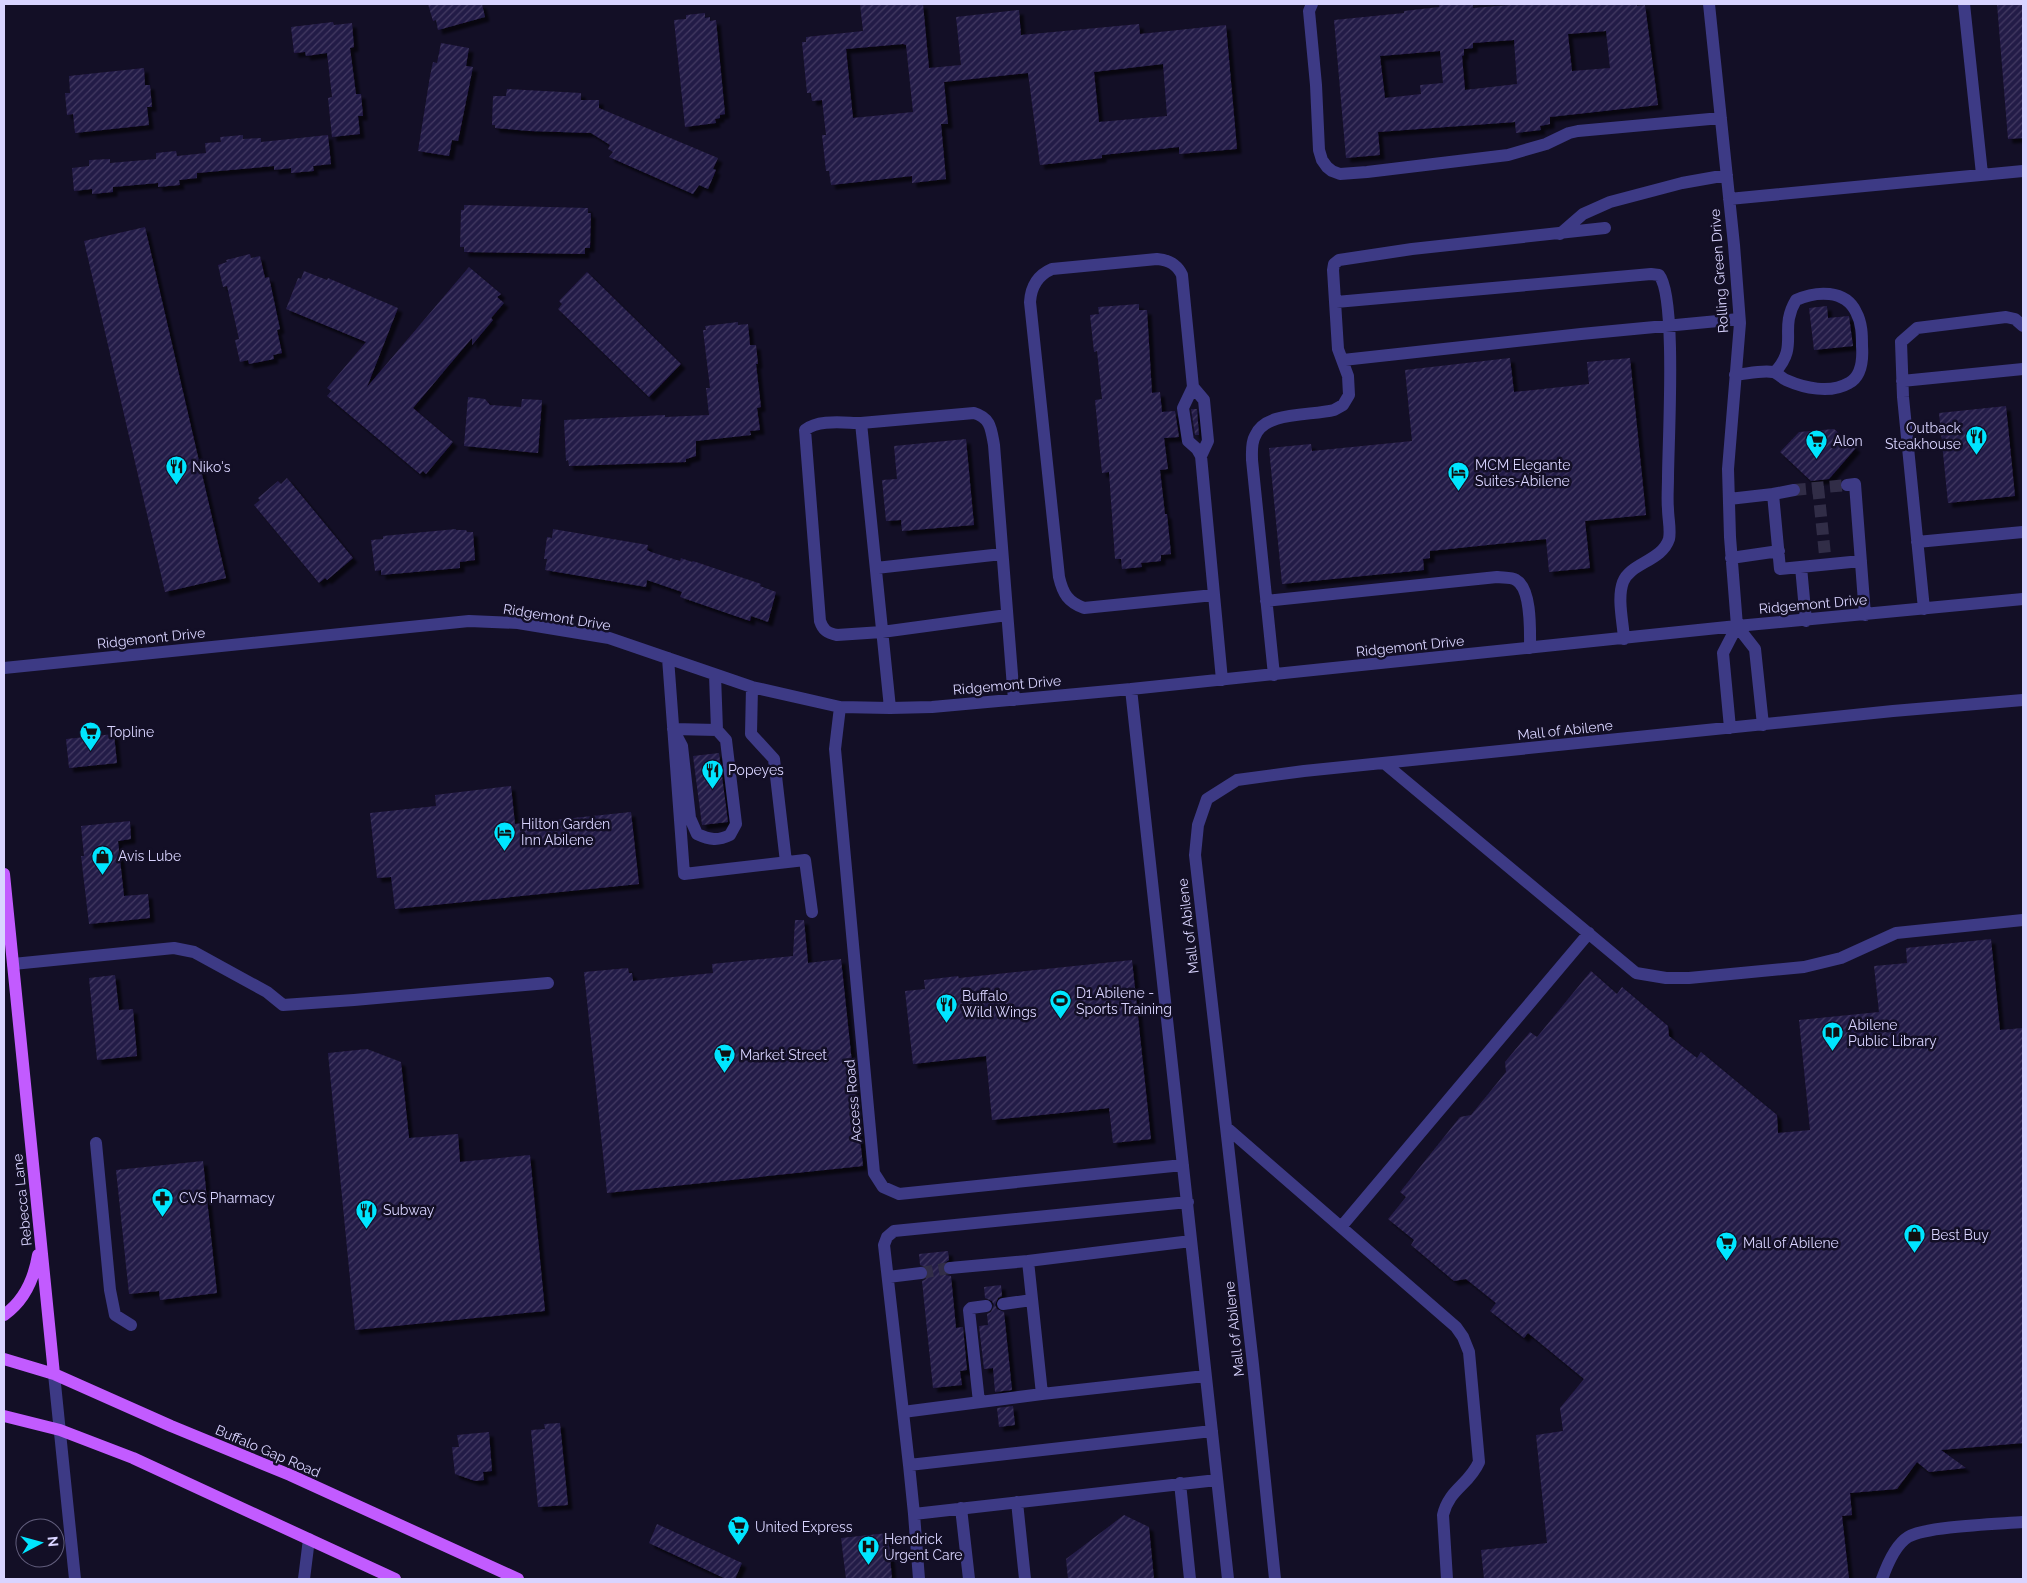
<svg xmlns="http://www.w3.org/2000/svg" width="2027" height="1583" viewBox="0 0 2027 1583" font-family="Raleway,sans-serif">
	<defs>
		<pattern id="building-hatch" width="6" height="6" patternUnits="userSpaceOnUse" patternTransform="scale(1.25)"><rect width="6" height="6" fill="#241b47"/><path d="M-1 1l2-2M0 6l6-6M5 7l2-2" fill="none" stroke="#433b63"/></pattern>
		<filter id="shadow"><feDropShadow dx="4.5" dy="4.5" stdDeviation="1" flood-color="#0009"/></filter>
	</defs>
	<rect width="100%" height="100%" fill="#130f26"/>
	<path fill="url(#building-hatch)" fill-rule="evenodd" filter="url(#shadow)" d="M428,4H482L485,17L438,30L436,20L433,21Z
		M860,4H923L929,68L961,65L956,17L1019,10L1021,35L1139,24L1140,34L1226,25L1237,149L1179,154V147L1102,155V158L1040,165L1028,73L944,82L948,124H941L946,179L912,183V176L831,185L829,171H826L822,135H826L822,100L812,101L811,93H807L802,42H806V37L863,31ZM903,44L906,45L913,112L853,118L846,49ZM1163,64L1167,116L1099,122L1094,72Z
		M1439,4H1473V8L1523,4H1637V6L1645,5L1658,105L1550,117V124L1540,126L1541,130L1516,133L1515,122L1378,132L1380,155L1346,158L1334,20L1404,13V11L1439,7ZM1606,31L1610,68L1572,71L1568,34ZM1514,40L1517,84L1465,90L1462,56L1464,55V49L1473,48V43ZM1440,51L1443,83L1420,85L1421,94L1385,98L1380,56Z
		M1997,4H2023V138L2008,139Z
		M705,13V18L710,17V21L716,20L725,114L720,115V118L715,119L716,123L685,127L674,20L686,19V15Z
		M333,22L334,25L352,23L354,47L350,48L356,94H361L363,116H358L360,134L332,137L328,98L332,97L327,53L306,56L305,52L294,53L291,27Z
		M441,43L469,48L466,66L473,67L458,141L452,140L449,156L418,151L430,76L433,62L437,63Z
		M144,68L145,85H150L152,107H147L149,125L75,133L73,114L67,115L65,93H70L69,76Z
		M507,89L581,93V100H599V108L718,158L713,169L716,170L708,189L699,185L693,194L609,157L613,152L608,149L610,145L591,133L529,131L495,128V125H492L493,96H506Z
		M243,135V139L261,138V142L328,135L331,164L313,166L314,171L302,172L291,173V168L274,170V166L197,173V178L179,180L180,185L158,187V183L113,187V192L92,194V189L74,191L72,168L89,166V160L110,159V163L156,159V153L176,151L177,156L206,153L205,143L221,142L220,137Z
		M464,205L588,208V213H591L590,248H585V254L464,252V247H460L461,210H464Z
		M145,227L226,578L165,592L84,241Z
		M250,254L251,258L260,256L265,278L269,277L280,329L277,330L282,353L273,355L274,359L249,364L248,360L240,362L235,340L239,339L227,286L223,287L218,265L227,262L226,260Z
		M469,267L501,294L497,297L504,303L491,318L493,320L472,345V338L413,408L453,442L426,474L423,471L420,474L327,396L331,391L327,388L366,342L286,309L298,278L301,279L304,271L327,280L328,278L398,308L367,387Z
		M587,272L681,364L649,397L558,309L562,304L559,301Z
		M1139,304V310H1147L1152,393L1160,392L1162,412L1175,411L1179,437L1164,438L1168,469L1160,470L1165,514H1167L1171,554L1161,555V561L1141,563L1142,567L1122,569L1121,559H1115L1109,472L1102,473L1095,400L1102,399L1097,351L1094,352L1090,315L1099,314L1098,307Z
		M1827,306L1828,318L1849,316L1853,346L1814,350L1809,308Z
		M738,322V325L748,324L750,345H756L758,364H756L761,407L757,408L760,430L750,431L751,435L696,441V456L686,459V462L569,466L568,460L566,461L564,420L665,415V417L709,415L706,388H710L703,330H706L705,326Z
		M1510,358L1514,392L1589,384L1587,362L1630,358L1646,515L1585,521L1590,568L1549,572L1546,539L1430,551V558L1423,559L1424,570L1282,584L1269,448L1311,444L1312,451L1412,441L1405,370Z
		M468,397L485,399L490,405L521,407L522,399L542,400L538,453L464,446Z
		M2006,406L2015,496L1948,503L1939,413Z
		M1191,409H1197L1199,435H1195Z
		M1834,429L1856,448L1829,479L1811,481L1780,452L1799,432Z
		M966,439L974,525L902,531L901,520L886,521L882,480L897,479L894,446Z
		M287,478L353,558L327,580L325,578L319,583L254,505L260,500L258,498L278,481L281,484Z
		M456,529V530H466L467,532H473L475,560L460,562V568L381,575V570L375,571L371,540L383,539V536Z
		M553,529L648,545L647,550L651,552L680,561L681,558L692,562L693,561L761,584L760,586L776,592L768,622L751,616L750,621L680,597L682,592L647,580L646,587L545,570L547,559H544L547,537L552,538Z
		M114,734L117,763L69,768L66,739Z
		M719,753L728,822L702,825L693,756Z
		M511,786L515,824L631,812L639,884L395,909L391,877L377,878L370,813L436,806L435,795Z
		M130,821L131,839L118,841L124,896L148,894L150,918L89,924L81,856H84L81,826Z
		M795,920H804L808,963L841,959L863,1166L607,1193L584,972L628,968L629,973H632L633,981L713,973L712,964L793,956Z
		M1991,939L2000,1030L2023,1028V1443L1941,1450L1966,1468L1929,1472L1917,1462L1897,1489L1850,1493L1852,1515L1842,1516L1849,1579H1484L1481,1550L1547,1543L1536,1435L1563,1431L1560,1408L1584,1379L1528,1333L1524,1338L1490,1311L1496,1303L1466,1279L1454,1281L1411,1245L1414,1240L1388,1219L1406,1197L1400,1192L1460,1117L1471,1115L1506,1072L1505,1062L1530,1032L1537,1037L1591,971L1617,994L1622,987L1668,1026L1669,1036L1697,1058L1701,1052L1777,1115L1778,1133L1810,1130L1799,1020L1879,1012L1874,966L1907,963L1906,948Z
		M1132,960L1151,1139L1113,1143L1109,1108L992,1120L986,1056L913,1064L905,991L925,989L924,980L958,976L959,978Z
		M115,975L119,1010L133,1009L137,1056L97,1060L89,978Z
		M367,1049L401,1062L409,1138L458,1134L460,1162L530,1155L545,1311L355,1330L328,1053Z
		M203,1161L217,1293L160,1300L159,1291L129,1294L116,1170Z
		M948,1251L949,1260L943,1264L942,1269L946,1275L951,1276L956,1328L963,1327L967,1370L960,1371L962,1385L933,1388L922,1281L926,1279L929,1273L927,1268L920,1265L919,1254Z
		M1001,1285L1002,1296L998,1298L995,1305L997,1309L1004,1312L1012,1390L995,1392L993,1368L984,1369L979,1326L988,1325L987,1314L991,1312L994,1305L992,1301L985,1298L984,1287Z
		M1013,1406L1015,1425L999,1427L997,1408Z
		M560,1423L568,1505L538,1507L531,1430L545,1429L544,1424Z
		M489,1432L492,1471L483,1472L484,1480L475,1481L455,1474L452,1447H459L457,1435Z
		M1124,1515L1149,1527L1154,1579H1068L1066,1559Z
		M657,1524L742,1563L735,1579H726L649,1543Z
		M888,1533L892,1579H846L841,1538Z"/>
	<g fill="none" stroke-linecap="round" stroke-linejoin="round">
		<path stroke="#312d47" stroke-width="12" stroke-dasharray="12 6" stroke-linecap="butt" d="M1818,487L1825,555
			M1794,490L1847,485
			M921,1273L950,1268"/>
		<path stroke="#3d3a85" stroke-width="12" d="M1312,4L1309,11L1316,85L1319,150L1322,160L1327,167L1332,171L1340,174L1367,172L1508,155L1546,144L1569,133L1578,131L1721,118
			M1709,4L1734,245L1740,323L1728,469L1730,537L1737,626
			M1964,4L1982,174
			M1729,199L2023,171
			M1560,234L1583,214L1610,202L1682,183L1727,175
			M1336,302L1651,274L1659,275C1677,296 1668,444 1668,478C1668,488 1667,499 1668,509C1668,518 1671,530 1669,539C1662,561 1630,563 1623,582C1617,598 1623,622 1624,639
			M1343,360L1581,334L1739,319
			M1735,375C1747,374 1761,370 1773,372C1777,373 1782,378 1786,380C1804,388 1830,394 1849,383C1862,376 1863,360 1862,346C1862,335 1862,323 1856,312C1845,289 1816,291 1796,300C1778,330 1800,345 1775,372
			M1902,381L2023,369
			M1193,387L1204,400L1208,441L1201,456
			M861,423C844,423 819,419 805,430L820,621C823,630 827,633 837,635L882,632L1007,615
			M1847,485L1855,484L1865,615
			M1794,490L1773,494L1780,569L1861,561
			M1729,499L1773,494
			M1917,542L2023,532
			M1731,558L1779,551
			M1801,567L1806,621
			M876,568L1002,554
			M1214,595L1084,608C1068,602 1063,594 1059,577L1030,302C1031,286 1038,275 1052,269L1157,259C1169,260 1177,264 1182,275L1193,387L1183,408L1188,441L1197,449L1201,456L1222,680
			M1266,601L1497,577C1503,578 1511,577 1516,580C1532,589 1530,632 1530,648
			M1924,609L1903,397L1901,342L1917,328L2006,317L2015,319L2023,326
			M1737,626L1755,649L1763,725
			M668,658L684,874L805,860L812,912
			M4,668L469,621L518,623L609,638L752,687L840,707L890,708L932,707L1131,689L1737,626L2023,599
			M715,675L717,730
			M1274,675L1252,460C1252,452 1251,443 1255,436C1265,411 1310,416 1334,410L1343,405L1349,395L1348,376L1338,349L1333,270L1334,264L1339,260L1412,249L1605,228
			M752,687L751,734L774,759L786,862
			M1131,689L1228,1579
			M840,707L835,749L874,1173L883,1187L899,1194L1183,1165
			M890,708L861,423L974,413C991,418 991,429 994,445L1014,700
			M1730,728L1723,653L1737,626
			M673,729L717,730L726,740L736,824L730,835C718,841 710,840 697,834L690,818L682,746Z
			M1384,763L1636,973L1666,978H1689L1804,967L1841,958L1896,933L2023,920
			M13,964L174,948L194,952L267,992L283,1005L354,1000L548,983
			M1227,1128L1456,1327L1463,1337L1469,1352L1479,1462C1469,1485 1449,1489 1443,1515L1447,1579
			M96,1143L110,1290L115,1315L131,1325
			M1341,1227L1589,933
			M1191,1241L1028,1261L1042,1394L1205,1376
			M950,1268L1028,1261
			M888,1277L921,1273
			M1003,1304L1032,1300
			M54,1374L75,1579
			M979,1402L969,1310L971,1308L986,1306
			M903,1412L1042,1394
			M909,1465L884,1245L887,1237L894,1231L1188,1202
			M1180,1483L1190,1579
			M1017,1502L1025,1579
			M961,1508L969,1579
			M914,1514L909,1465L1212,1431
			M304,1579L309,1539
			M919,1579L914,1514L1217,1480
			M1275,1579L1253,1364L1195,855L1198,825L1207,799L1237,780L1304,771L1893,711L2023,700
			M1882,1579C1887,1565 1895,1545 1908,1537C1926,1526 1999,1524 2023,1522"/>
		<path stroke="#c25bff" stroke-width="12" d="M4,874L54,1374
			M4,1315C24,1301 34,1279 38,1255
			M4,1359L54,1374L171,1426L290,1475L518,1579
			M4,1416L60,1430L133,1458L395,1579"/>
	</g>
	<defs>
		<symbol id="restaurant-pin" viewBox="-11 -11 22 30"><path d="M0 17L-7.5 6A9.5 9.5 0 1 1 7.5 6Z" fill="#00e5ff" stroke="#130f26"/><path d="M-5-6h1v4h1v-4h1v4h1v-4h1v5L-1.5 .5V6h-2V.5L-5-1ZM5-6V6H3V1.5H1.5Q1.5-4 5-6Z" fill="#111"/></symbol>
		<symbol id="supermarket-pin" viewBox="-11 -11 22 30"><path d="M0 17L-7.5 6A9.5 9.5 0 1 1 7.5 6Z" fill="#00e5ff" stroke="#130f26"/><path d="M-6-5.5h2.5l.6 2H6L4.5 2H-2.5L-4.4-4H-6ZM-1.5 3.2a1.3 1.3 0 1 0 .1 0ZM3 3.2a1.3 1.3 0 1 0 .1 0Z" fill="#111"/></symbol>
		<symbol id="hotel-pin" viewBox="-11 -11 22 30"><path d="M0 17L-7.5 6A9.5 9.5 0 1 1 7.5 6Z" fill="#00e5ff" stroke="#130f26"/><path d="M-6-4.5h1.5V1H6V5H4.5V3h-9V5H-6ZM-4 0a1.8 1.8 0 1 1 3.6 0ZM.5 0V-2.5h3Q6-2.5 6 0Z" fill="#111"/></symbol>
		<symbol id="shop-pin" viewBox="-11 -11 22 30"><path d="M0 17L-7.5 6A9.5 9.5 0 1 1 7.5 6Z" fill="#00e5ff" stroke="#130f26"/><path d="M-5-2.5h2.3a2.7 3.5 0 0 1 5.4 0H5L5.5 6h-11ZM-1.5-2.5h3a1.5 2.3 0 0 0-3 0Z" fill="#111"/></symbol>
		<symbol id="stadium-pin" viewBox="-11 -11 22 30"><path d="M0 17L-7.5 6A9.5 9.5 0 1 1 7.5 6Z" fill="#00e5ff" stroke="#130f26"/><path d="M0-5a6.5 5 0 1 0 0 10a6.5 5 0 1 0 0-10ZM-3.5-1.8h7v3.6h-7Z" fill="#111"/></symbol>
		<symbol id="library-pin" viewBox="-11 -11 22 30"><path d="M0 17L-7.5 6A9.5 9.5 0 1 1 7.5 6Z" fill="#00e5ff" stroke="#130f26"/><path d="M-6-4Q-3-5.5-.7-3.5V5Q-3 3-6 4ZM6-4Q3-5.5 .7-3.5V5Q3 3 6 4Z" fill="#111"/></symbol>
		<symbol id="pharmacy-pin" viewBox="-11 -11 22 30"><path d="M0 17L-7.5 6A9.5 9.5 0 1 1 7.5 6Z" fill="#00e5ff" stroke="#130f26"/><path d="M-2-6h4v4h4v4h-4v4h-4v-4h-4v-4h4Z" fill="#111"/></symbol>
		<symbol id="hospital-pin" viewBox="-11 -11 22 30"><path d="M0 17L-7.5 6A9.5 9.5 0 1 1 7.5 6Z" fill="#00e5ff" stroke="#130f26"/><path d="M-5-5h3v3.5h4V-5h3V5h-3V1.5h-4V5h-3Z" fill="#111"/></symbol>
	</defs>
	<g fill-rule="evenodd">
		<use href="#restaurant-pin" x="1964" y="424" width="25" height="34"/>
		<use href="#supermarket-pin" x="1804" y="428" width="25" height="34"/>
		<use href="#restaurant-pin" x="164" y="454" width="25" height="34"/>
		<use href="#hotel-pin" x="1446" y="460" width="25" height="34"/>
		<use href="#supermarket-pin" x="78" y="720" width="25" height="34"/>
		<use href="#restaurant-pin" x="700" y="758" width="25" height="34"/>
		<use href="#hotel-pin" x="492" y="820" width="25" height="34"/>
		<use href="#shop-pin" x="90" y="844" width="25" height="34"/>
		<use href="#stadium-pin" x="1048" y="988" width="25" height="34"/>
		<use href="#restaurant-pin" x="934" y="992" width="25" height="34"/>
		<use href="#library-pin" x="1820" y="1020" width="25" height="34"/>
		<use href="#supermarket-pin" x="712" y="1042" width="25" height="34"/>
		<use href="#pharmacy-pin" x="150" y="1186" width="25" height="34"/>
		<use href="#restaurant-pin" x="354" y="1198" width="25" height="34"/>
		<use href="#shop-pin" x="1902" y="1222" width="25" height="34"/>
		<use href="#supermarket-pin" x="1714" y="1230" width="25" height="34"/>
		<use href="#supermarket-pin" x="726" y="1514" width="25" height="34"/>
		<use href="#hospital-pin" x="856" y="1534" width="25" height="34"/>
	</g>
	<g text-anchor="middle" stroke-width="5" stroke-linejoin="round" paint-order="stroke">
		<g font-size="14" fill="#d9d4ff" stroke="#130f26">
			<text transform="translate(1719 271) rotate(-94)" y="5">Rolling Green Drive</text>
			<text transform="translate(1813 604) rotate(-5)" y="5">Ridgemont Drive</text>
			<text transform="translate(557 617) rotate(9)" y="5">Ridgemont Drive</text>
			<text transform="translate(151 638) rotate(-6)" y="5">Ridgemont Drive</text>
			<text transform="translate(1410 646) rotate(-6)" y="5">Ridgemont Drive</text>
			<text transform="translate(1007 685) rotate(-5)" y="5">Ridgemont Drive</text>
			<text transform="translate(1565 730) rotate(-6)" y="5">Mall of Abilene</text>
			<text transform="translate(1188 926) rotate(-97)" y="5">Mall of Abilene</text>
			<text transform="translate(853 1101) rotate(-95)" y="5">Access Road</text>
			<text transform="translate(22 1200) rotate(-96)" y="5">Rebecca Lane</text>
			<text transform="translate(1234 1329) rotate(-96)" y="5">Mall of Abilene</text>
			<text transform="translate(268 1451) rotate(23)" y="5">Buffalo Gap Road</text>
		</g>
		<g font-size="14" fill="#d9d4ff" stroke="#130f26" text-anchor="start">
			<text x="1961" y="433" text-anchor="end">Outback<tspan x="1961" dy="16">Steakhouse</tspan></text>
			<text x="1833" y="446">Alon</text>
			<text x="1475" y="470">MCM Elegante<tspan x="1475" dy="16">Suites-Abilene</tspan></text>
			<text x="192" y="472">Niko's</text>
			<text x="107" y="737">Topline</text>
			<text x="728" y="775">Popeyes</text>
			<text x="521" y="829">Hilton Garden<tspan x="521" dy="16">Inn Abilene</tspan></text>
			<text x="118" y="861">Avis Lube</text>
			<text x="1076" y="998">D1 Abilene -<tspan x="1076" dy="16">Sports Training</tspan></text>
			<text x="962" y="1001">Buffalo<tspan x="962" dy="16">Wild Wings</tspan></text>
			<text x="1848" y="1030">Abilene<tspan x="1848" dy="16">Public Library</tspan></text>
			<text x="740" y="1060">Market Street</text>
			<text x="179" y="1203">CVS Pharmacy</text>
			<text x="383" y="1215">Subway</text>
			<text x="1931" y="1240">Best Buy</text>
			<text x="1743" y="1248">Mall of Abilene</text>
			<text x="755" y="1532">United Express</text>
			<text x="884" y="1544">Hendrick<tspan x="884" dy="16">Urgent Care</tspan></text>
		</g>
	</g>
	<rect width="2027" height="1583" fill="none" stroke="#d9d4ff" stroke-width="10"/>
	<g transform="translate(40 1543) rotate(84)"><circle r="24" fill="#130f26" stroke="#625e7d"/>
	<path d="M0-4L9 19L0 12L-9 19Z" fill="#00e5ff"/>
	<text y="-8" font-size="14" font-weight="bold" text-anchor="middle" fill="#d9d4ff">N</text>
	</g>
</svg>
